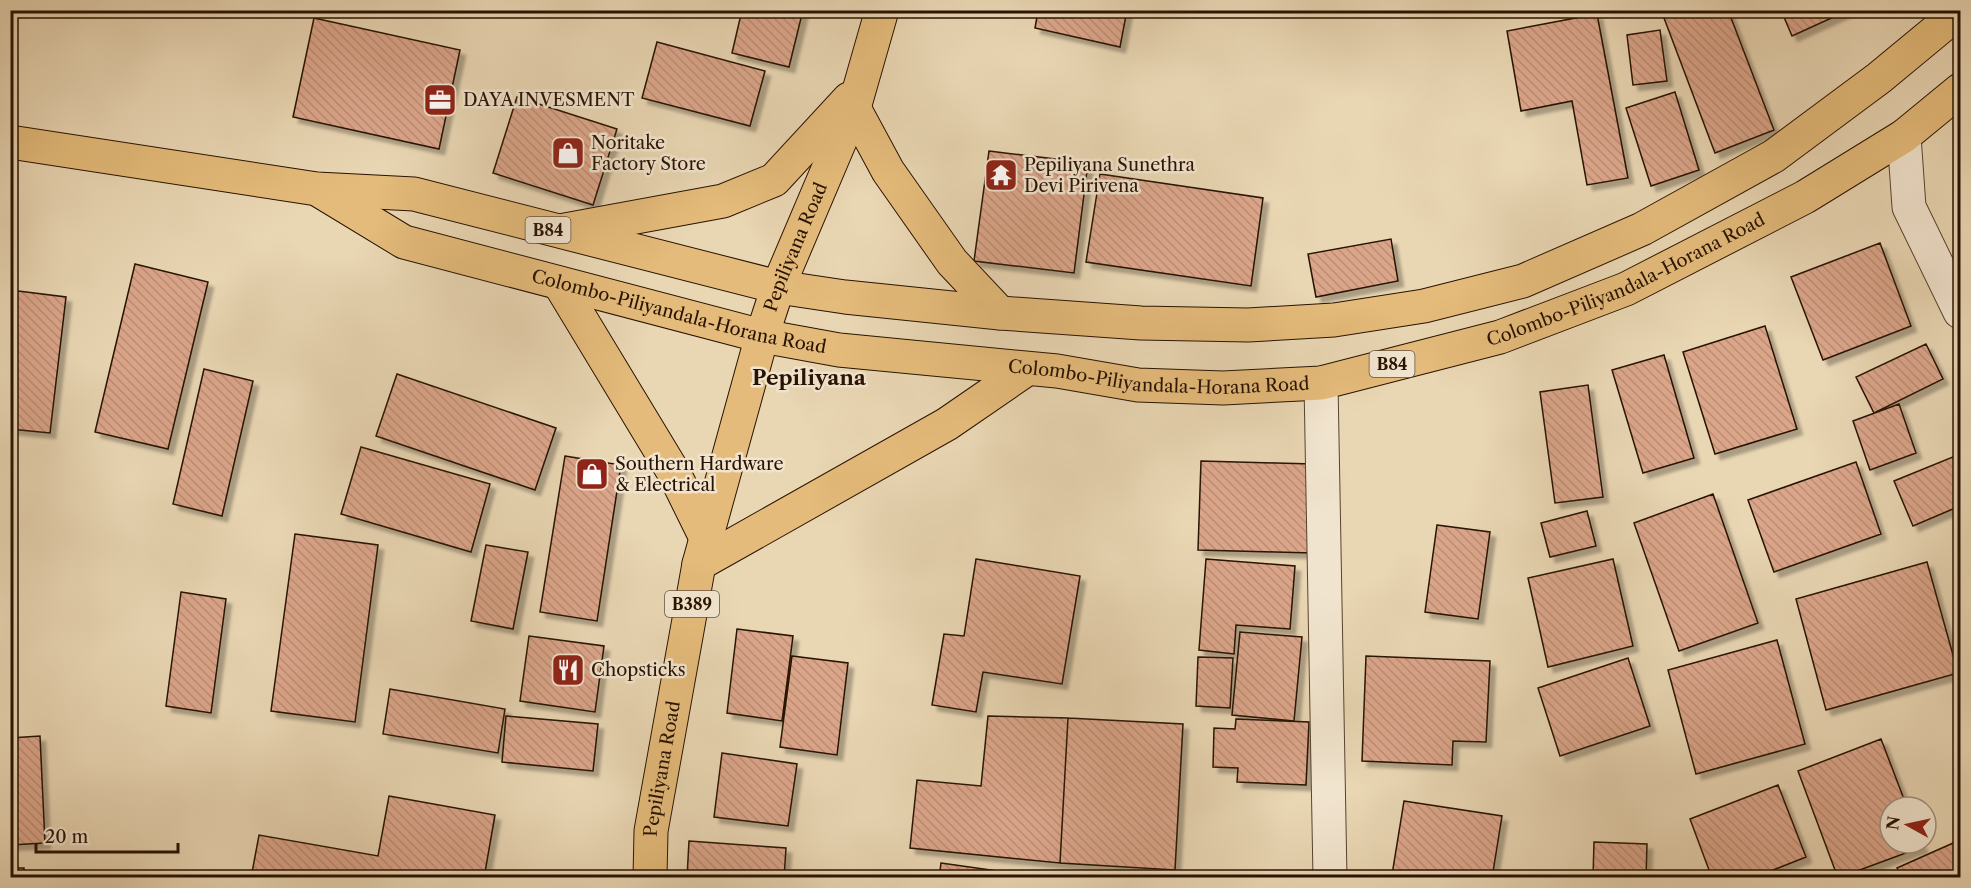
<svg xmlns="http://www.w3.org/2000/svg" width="1971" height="888" viewBox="0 0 1971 888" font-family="'Libre Caslon Text',serif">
	<defs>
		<pattern id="building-back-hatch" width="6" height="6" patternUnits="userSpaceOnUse" patternTransform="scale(1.5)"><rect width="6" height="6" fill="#dba58a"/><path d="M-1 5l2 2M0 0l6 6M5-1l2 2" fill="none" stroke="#bc8d75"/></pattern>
		<filter id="shadow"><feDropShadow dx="5.5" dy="5.5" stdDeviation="1.5" flood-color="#0004"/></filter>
	</defs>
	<rect width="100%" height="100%" fill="#e9d6b3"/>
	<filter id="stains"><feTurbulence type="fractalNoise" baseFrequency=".00333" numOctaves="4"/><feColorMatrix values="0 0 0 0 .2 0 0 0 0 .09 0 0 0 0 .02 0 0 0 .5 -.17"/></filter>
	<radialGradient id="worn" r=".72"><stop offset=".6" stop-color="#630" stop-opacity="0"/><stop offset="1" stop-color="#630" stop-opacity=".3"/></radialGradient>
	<path fill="url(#building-back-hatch)" stroke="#281202" stroke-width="1.5" filter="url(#shadow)" d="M742,10H803L789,67L732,53Z
		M1034,10H1127L1120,47L1035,28L1038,11Z
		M1661,10H1728L1774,130L1715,153Z
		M1781,10H1849L1792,36Z
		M1597,14L1628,178L1587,185L1572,101L1521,111L1507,31Z
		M314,18L460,50L439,149L293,117Z
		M1660,30L1667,81L1633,85L1627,35Z
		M657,42L765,71L750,126L642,98Z
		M1675,92L1699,170L1651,186L1626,108Z
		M517,97L617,129L593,205L493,173Z
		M989,151L1088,163L1074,273L974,261Z
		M1100,174L1263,198L1251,286L1086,262Z
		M1391,239L1398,281L1316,297L1308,254Z
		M1880,243L1911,326L1823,360L1791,277Z
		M135,264L208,282L168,449L95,432Z
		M10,290L66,297L50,433L10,429Z
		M1765,326L1797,429L1715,454L1683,352Z
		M1926,344L1943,379L1874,413L1856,377Z
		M1664,355L1694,458L1643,473L1612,370Z
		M204,369L253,381L222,516L173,504Z
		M397,374L556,428L535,490L376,436Z
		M1588,385L1603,497L1555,503L1540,392Z
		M1899,404L1916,453L1870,470L1853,421Z
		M361,447L490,484L471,552L341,514Z
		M1960,454V506L1913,526L1894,481Z
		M565,456L621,465L597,621L540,612Z
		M1201,461L1313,464L1312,553L1198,550Z
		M1856,462L1881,534L1774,572L1748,500Z
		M1713,494L1758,623L1679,651L1634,523Z
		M1587,511L1596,546L1550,557L1541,523Z
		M1437,525L1490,532L1478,619L1425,612Z
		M295,534L378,545L355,722L271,711Z
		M486,545L528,552L513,629L471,621Z
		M976,559L1080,576L1062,684L983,672L976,712L932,705L944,634L964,636Z
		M1206,559L1295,566L1290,629L1236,625L1234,654L1199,650Z
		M1613,559L1633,646L1548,667L1528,578Z
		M1927,562L1958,673L1826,710L1796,599Z
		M181,592L226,599L211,713L166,706Z
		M737,629L793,636L782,721L727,713Z
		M1240,632L1302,637L1294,721L1232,715Z
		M529,636L604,646L595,712L520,701Z
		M1777,640L1805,744L1696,774L1668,670Z
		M792,656L848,663L837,755L780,747Z
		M1366,656L1490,661L1486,742L1453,741L1452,765L1362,761Z
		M1198,657L1233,658L1230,708L1196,706Z
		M1628,658L1650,726L1560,756L1538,688Z
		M390,689L505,709L498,753L383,734Z
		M506,716L598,724L593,771L502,762Z
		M988,716L1068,718L1060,863L910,848L917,780L981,786Z
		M1068,718L1183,724L1175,870L1060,863Z
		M1236,719L1309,722L1306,785L1237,782L1238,768L1213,767L1214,728L1235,729Z
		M40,736L45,843L10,845V738Z
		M1881,739L1907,807H1890V843H1921L1922,847L1838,878L1798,771Z
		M722,753L797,764L788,826L714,817Z
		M1778,785L1806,857L1753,878H1712L1690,819Z
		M389,796L495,815L484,878H251L259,835L378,856Z
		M1404,801L1502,816L1492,878H1409L1392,875Z
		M1960,840V878H1901L1897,868Z
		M689,841L786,848L784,878H687Z
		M1594,842L1647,844L1646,878H1593Z
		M941,863L1034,876V878H939Z
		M10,868H24V878H10Z"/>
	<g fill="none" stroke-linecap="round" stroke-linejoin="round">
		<defs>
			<path id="minor" d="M1904,136L1909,207L1960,312
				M1321,383L1330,878"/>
			<g id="major">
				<path d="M854,108L888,171L952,262L1000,313"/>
				<path d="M10,142L317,189L414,194L778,287L845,297L1000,313L1141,323L1248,325L1334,320L1424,306L1523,281L1642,229L1774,156L1879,78L1960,11"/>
				<path id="s1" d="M320,191L404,242L762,336L839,350L1057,371L1138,385L1223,388L1321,383L1500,337L1626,289L1805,197L1904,136L1960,90"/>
				<path d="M565,230L723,201L774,180L849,99"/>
				<path d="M559,283L674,473L706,538"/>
				<path d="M699,564L947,424L1027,369"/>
				<path id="s2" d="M650,878L651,831L699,564L762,336L778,287L854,108L882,10"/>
			</g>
		</defs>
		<use href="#minor" stroke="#58432e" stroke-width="35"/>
		<use href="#major" stroke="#281202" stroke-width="35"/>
		<use href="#minor" stroke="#f1e4ce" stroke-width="33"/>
		<use href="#major" stroke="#e4bb7a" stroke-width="33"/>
	</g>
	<defs>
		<symbol id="office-square" viewBox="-11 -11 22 22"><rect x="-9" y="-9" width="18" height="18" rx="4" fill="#8f2418" stroke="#f1e4ce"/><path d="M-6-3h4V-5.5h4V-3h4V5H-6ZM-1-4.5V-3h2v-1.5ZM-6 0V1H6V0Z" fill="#fff"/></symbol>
		<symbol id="shop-square" viewBox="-11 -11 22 22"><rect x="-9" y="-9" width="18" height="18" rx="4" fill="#8f2418" stroke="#f1e4ce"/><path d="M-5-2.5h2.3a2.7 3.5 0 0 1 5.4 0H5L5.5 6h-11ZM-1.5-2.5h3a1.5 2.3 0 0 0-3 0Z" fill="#fff"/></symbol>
		<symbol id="temple-square" viewBox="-11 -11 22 22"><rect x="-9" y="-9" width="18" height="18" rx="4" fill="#8f2418" stroke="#f1e4ce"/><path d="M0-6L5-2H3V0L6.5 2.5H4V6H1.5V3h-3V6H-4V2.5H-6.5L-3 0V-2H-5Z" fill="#fff"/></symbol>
		<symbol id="restaurant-square" viewBox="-11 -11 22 22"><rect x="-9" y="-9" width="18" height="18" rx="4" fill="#8f2418" stroke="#f1e4ce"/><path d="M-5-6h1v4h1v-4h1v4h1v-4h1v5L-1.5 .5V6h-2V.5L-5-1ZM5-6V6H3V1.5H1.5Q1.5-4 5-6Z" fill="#fff"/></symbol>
	</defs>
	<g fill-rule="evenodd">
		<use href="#office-square" x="421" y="81" width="38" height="38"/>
		<use href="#shop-square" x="549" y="134" width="38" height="38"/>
		<use href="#temple-square" x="982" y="156" width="38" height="38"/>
		<use href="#shop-square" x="573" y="455" width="38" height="38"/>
		<use href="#restaurant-square" x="549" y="651" width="38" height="38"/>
	</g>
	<g text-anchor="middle" stroke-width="5" stroke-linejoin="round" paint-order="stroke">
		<g fill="#f1e4ce" stroke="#64513f" stroke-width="1.5">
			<rect x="525.5" y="217" width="45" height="26" rx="4.5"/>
			<rect x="1369.5" y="351" width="45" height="26" rx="4.5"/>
			<rect x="665" y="591" width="54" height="26" rx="4.5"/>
		</g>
		<g font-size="16" font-weight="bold" fill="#281202">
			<text x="548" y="236">B84</text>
			<text x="1392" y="370">B84</text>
			<text x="692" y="610">B389</text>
		</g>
		<g font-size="18" fill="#281202" stroke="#f1e4ce" text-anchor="start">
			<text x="463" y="106">DAYA INVESMENT</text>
			<text x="591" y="149">Noritake<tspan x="591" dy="21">Factory Store</tspan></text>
			<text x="1024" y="171">Pepiliyana Sunethra<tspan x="1024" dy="21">Devi Pirivena</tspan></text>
			<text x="615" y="470">Southern Hardware<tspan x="615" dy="21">&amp; Electrical</tspan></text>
			<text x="591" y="676">Chopsticks</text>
		</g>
		<g font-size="18" fill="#281202" stroke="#f1e4ce">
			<text dy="6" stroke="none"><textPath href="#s2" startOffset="650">Pepiliyana Road</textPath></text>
			<text dy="6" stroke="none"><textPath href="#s1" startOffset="1354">Colombo-Piliyandala-Horana Road</textPath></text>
			<text dy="6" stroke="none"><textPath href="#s1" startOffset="382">Colombo-Piliyandala-Horana Road</textPath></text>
			<text dy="6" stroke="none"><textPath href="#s1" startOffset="868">Colombo-Piliyandala-Horana Road</textPath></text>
			<text dy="6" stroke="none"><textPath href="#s2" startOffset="110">Pepiliyana Road</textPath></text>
		</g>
		<g font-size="21" font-weight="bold" fill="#281202" stroke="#f1e4ce">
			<text x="809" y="385">Pepiliyana</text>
		</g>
	</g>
	<rect width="1971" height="888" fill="none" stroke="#e9d6b3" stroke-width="36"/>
	<rect x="12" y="12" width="1947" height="864" fill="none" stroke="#281202" stroke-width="3"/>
	<rect x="18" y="18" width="1935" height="852" fill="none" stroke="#281202" stroke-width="1.5"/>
	<g transform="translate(1908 825) rotate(278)"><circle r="28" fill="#f1e4ce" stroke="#a1907c" stroke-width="1.5"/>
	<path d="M0-4.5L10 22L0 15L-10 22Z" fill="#8f2418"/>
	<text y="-9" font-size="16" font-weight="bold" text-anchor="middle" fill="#281202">N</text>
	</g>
	<path d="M36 843v9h142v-9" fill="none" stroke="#281202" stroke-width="3"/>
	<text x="45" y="843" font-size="18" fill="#281202" stroke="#f1e4ce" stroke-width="4.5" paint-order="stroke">20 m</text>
	<rect width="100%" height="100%" filter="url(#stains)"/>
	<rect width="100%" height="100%" fill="url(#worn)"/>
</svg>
